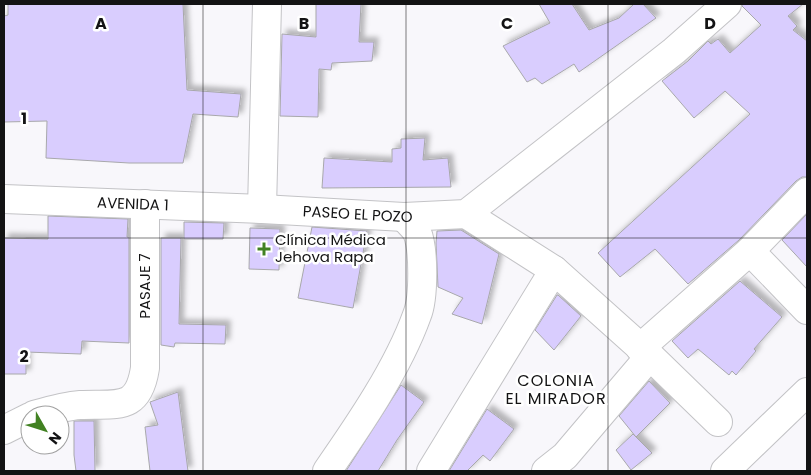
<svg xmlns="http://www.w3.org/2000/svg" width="811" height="475" viewBox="0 0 811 475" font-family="Poppins,sans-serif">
	<defs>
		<filter id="shadow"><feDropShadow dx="4.5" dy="-4.5" stdDeviation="2.5" flood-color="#0004"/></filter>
	</defs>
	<rect width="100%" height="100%" fill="#f8f7fb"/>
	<path fill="#d9cdfe" stroke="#a8a8ab" filter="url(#shadow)" d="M8,4H183L187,90L241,94L238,117L193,114L183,163H129L46,158L47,121L4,122V16L8,15Z
		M316,4H361L359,42H374L372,61L332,63L331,70L319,69L318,117L280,116L282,34L316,37Z
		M539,4H572L589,30L619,18L634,4H643L656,18L579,72L574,64L542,84L535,78L527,82L503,46L550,23Z
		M742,4H803L788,16L797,26L793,30L807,41V177H802L796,181L739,240L688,284L655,249L620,277L598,253L750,114L725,91L694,118L662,81L688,61L708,41L711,44L718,39L730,53L761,25L742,6Z
		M425,138L423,160L448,158L451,187L322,188L324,158L392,162V149L401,148V139Z
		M807,214V267L782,240Z
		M48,216L128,219L127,237H129V343L82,341L81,354L26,352V374H4V238L48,239Z
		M184,222L224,223L223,239H184Z
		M312,227L367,231L353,308L298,298Z
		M250,228L280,229L279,270L249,269Z
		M461,230L499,254L482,324L452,314L463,298L438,287L436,243L437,231Z
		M161,238H181L179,324L226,325L225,344L175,343L174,347L161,345Z
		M740,281L782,317L754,349L756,351L736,375L732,371L729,375L698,349L688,358L672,341Z
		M557,295H558L581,316L554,350L535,330Z
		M649,381L670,403L636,437L619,416Z
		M401,385L424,402L397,440L378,471H346Z
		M178,392L188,471H150L145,427L158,425L150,402Z
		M487,409L514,429L490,461L483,455L467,471H449Z
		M74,421H94L95,471H76L74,455Z
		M633,434L652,453L631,470L616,450Z"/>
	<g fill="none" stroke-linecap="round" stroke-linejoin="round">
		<defs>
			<g id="minor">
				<path id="s1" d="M4,199L262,209L404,217L466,214L674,51L727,4"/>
				<path d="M262,209L267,4"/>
				<path d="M466,214L554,270L650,356L565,456L546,471"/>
				<path d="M750,251L807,310"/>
				<path d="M640,348L750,251L807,192"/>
				<path d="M650,356L718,422"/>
				<path d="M34,415C48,411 65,406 80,405C116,403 138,413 145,368V204"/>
				<path d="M4,430L30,417"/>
				<path d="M327,471C359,425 398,368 417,315C424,298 424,249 417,232C414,227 408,222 404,217"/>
				<path d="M431,471L554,270"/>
			</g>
			<path id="highway" d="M725,471L807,392"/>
		</defs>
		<use href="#minor" stroke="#c3c3c6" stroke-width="30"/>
		<use href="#highway" stroke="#c3c3c6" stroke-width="30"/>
		<use href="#minor" stroke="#fff" stroke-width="28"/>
		<use href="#highway" stroke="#fff" stroke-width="28"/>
	</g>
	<path fill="none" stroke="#131314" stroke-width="1" stroke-opacity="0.55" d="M203,4V471M406,4V471M608,4V471M4,238H807"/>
	<path fill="#418122" stroke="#fff" stroke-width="2" d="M261.5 241.5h5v5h5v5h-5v5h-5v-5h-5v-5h5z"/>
	<g text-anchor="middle" stroke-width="5" stroke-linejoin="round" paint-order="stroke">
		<g font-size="15" fill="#131314" stroke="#fff">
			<text dy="5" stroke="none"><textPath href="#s1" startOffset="129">AVENIDA 1</textPath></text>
			<text dy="5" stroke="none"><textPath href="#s1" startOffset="354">PASEO EL POZO</textPath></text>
			<text transform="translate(145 286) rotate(-90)" y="5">PASAJE 7</text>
		</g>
		<g font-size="15" fill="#131314" stroke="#fff" text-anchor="start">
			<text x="275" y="245">Clínica Médica<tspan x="275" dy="17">Jehova Rapa</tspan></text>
		</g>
		<g font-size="16" letter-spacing="1" fill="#131314" stroke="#fff">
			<text x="556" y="386">COLONIA<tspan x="556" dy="18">EL MIRADOR</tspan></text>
		</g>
	</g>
	<g font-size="16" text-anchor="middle" font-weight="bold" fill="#131314" stroke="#fff" stroke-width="5" stroke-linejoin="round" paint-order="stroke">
		<text x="101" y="29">A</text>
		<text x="304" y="29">B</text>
		<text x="507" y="29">C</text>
		<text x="710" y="29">D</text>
		<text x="24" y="124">1</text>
		<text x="24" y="362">2</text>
	</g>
	<rect width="811" height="475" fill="none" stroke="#131314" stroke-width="10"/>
	<g transform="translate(45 430) rotate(129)"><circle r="24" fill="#ffffff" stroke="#a1a1a1"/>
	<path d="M0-4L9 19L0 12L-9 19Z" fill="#418122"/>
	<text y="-8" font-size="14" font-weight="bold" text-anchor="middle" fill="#131314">N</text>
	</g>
</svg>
